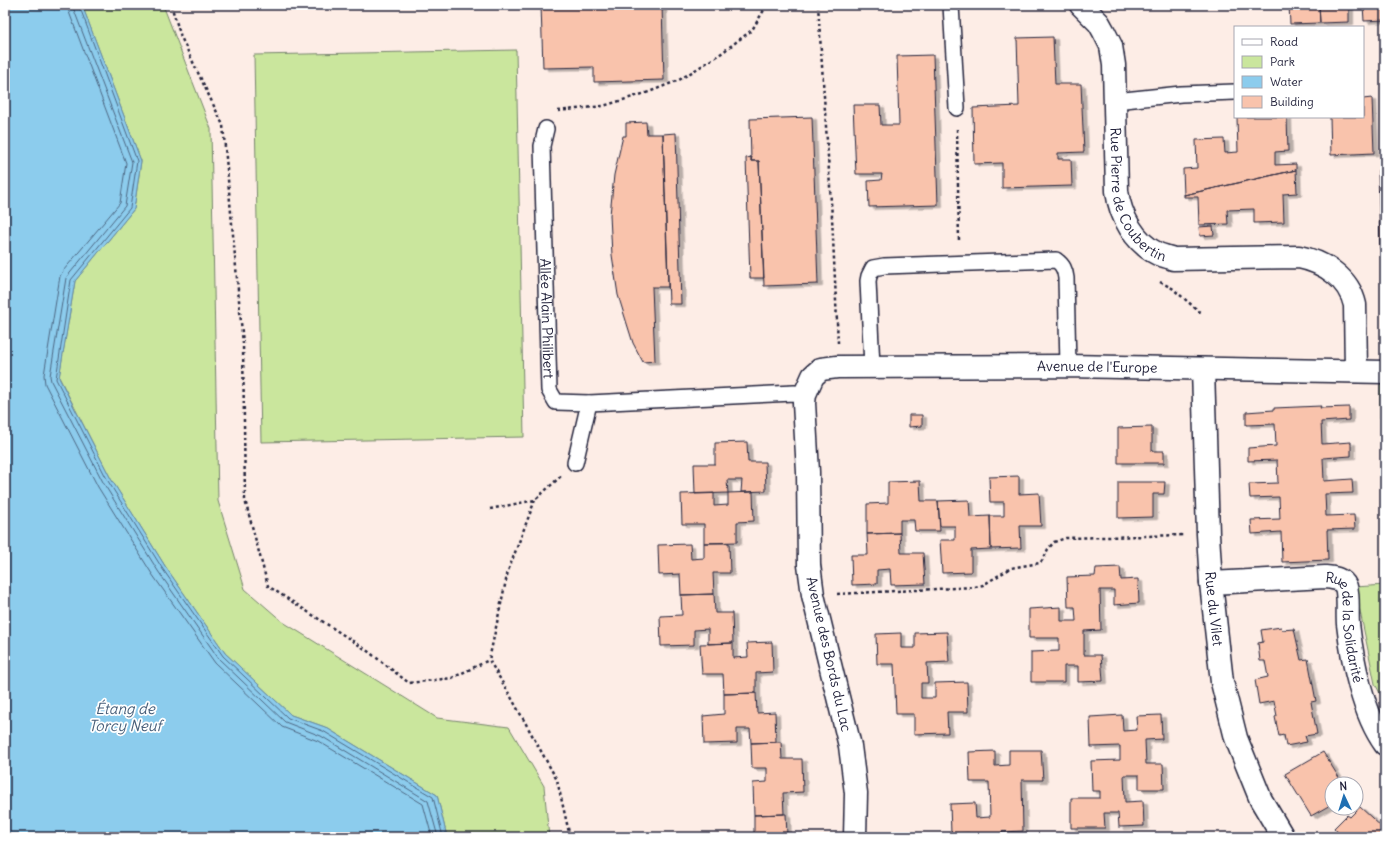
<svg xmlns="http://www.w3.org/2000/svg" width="1390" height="842" viewBox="0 0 1390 842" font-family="Delius,sans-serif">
	<defs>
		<filter id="shadow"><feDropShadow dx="4.5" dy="2.5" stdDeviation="0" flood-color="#0004"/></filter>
	</defs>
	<rect width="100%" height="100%" fill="#fdede6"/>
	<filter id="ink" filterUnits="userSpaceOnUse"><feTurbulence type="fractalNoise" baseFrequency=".025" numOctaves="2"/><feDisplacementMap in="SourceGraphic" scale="8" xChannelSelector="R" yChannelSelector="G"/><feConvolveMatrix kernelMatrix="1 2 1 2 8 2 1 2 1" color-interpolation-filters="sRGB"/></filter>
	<g filter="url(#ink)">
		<path fill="#cae69d" stroke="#76846c" d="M82,5H163L211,129L218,501L245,589L283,622L437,718L509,727L544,786L549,837H447L437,795L325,727L291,715L225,653L165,566L111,479L59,377L75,281L134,209L141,161Z
			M516,50L524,437L261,442L254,55Z
			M1380,382L1385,383V418H1380Z
			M1382,458H1385V517Z
			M1385,585V702L1375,684L1355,587Z"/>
		<path fill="#8ccced" stroke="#6288a6" d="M5,5H82L141,161L134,209L75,281L59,378L111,479L165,566L225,653L291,715L325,727L437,795L447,837H5Z"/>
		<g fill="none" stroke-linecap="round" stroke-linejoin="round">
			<path stroke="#4c6682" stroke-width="1" d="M68,5L69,12L126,163L120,203L63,271L60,276L44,375L45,384L98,487L152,574L215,663L282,727L318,741L423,804L432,837
				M74,5V10L132,162L125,206L66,278L50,376L51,381L104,484L158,571L219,659L285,722L321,736L428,801L438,837
				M79,5L137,161L130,208L71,280L56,379L108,481L162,568L223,656L288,718L323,731L433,797L443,837"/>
		</g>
		<path fill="#f9c3ac" stroke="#22223b" filter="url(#shadow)" d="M541,5H662L664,80L594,82V67L543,68Z
			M1289,5H1319L1320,23L1290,24Z
			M1319,5H1349V22L1320,23Z
			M1363,5H1385V20L1364,21Z
			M1053,37L1055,84H1081L1084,152L1058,153V159H1071L1072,186L1002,188V163L974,164L973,108L1019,106L1017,38Z
			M933,55L938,205L869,207L868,181L881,180L882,174H856L853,105H880L881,125H899L897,56Z
			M1372,98L1374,153L1331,155L1330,117H1363V99Z
			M812,117L818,284L764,286L759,161H751L750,119Z
			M1237,117H1287L1288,151L1275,152V165L1296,164V170L1184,195L1183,169L1197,168L1196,140L1224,139L1225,153L1238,152Z
			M646,122L647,134H663L668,287H652L655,361L643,362L633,343L618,295L612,255L610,215L614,175L623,136H626V123Z
			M676,133L681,304H669L663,134Z
			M752,157L751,161H759L764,278H750L746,158Z
			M1296,170L1297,193L1283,194L1284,222L1254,223V209L1227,210L1228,224L1199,225L1198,197H1184V195Z
			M1378,170H1385V249H1380Z
			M1213,226L1214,235L1200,236L1199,227Z
			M1321,406L1320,408L1349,407V420L1321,422L1322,444L1351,442V456L1323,458L1324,481L1352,479L1353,493L1325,494L1326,516L1354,515L1355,529L1327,530L1328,560L1282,562L1281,532L1252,534L1251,520L1280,519L1279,497L1250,498L1249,484L1278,483L1277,460L1248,461V448L1276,446L1275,424L1246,425V412L1274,410V408Z
			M909,415H922V426L909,427Z
			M1152,427V451H1164V463H1118V428Z
			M747,442L748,462H765L766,491L741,492L742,480H727L728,493L695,494L694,464H715V443Z
			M1019,476V494L1039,493L1041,526H1020L1021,548L991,549L990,516H1004V502H990L989,477Z
			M920,481L921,501H938L940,531H915L914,520H900V533L867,534V504L888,503V482Z
			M1118,482H1165L1164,494H1153V517L1118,518Z
			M753,492L754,521L737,522V542L704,543V524H682L681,494L714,493V506L728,505V493Z
			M969,500L970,517L990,516L991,549L971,550V572L942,573L940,540H955V526H940L938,501Z
			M900,533L901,553H923L925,584L891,585L890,569L877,570V584L852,585L851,555H868L867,534Z
			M704,543H729L730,573H713L714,594L681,595L680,574L659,575L658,545L690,544L691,559L704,558Z
			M1120,567L1121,580L1138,579L1139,603L1114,605V590H1100L1101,630L1084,631V655H1101L1103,681L1078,682V666H1064V682H1031V652L1059,651V638H1029V609L1061,607V621H1076L1075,607H1068L1067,577L1095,576L1096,568Z
			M714,594L715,613H732L733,643L708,644V629L694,630V645L661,646L660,616L682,615L681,595Z
			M1281,627L1282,630L1294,629L1301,660L1308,659L1316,701L1311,702L1317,734L1305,736L1307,742L1286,746L1284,735L1279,736L1275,717L1277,716L1274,701L1259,704L1255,680L1268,677L1265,661H1260L1258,643L1263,642L1261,630Z
			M947,632L949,662L927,663L928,683H921V698H935V683L967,682L968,712H947L948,733L914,734V714H896L894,664H877L876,634L901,633V648H915V633Z
			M772,642L773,672L756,673V693L724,694L723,674H702L700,644L733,643V658L748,657L747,643Z
			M756,693L757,713L775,712L776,742L751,743L750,729H737V743L704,744L703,716L724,714V694Z
			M1122,715L1123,731L1137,730L1136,716L1161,715L1162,739L1145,740L1146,764H1163L1164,789H1139V775H1124L1125,802L1143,801L1144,826L1119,827L1118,813H1104L1105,828H1071V798H1100V791H1092L1091,761L1120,760V746L1091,747L1090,717Z
			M781,742L782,759H802L803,792L783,793L784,814L754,815L753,783L767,782V768H752L751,743Z
			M1009,750H1041L1043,780H1022L1023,831L1002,832V837H969V833L951,834L950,804L975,803L976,818L990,817L989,782H970L969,752L995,751V766L1009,765Z
			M1323,752L1343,784H1332V804L1311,816L1285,774Z
			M1360,807L1384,829L1385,828V837H1342L1334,828L1347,815L1350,817Z
			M784,814H786L787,835H805V837H733L754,836V815Z"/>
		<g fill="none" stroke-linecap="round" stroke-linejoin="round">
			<defs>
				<g id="lane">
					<path d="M951,5L957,108"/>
					<path d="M1115,101L1181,94L1235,92"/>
					<path id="s1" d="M546,129L542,146L549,390L556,402L589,403L794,393L805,394"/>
					<path d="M872,367L868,281L869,276L873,268L884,266L1056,260C1063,265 1065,270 1066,278L1068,366"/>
					<path d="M575,463L589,403"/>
				</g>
				<g id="street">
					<path id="s2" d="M1081,5L1099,23L1104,32L1111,46L1114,65L1117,191C1120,216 1135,243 1158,254C1163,256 1169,257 1173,259L1299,257C1324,262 1349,278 1355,305L1356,371"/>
					<path id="s3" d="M1203,369L1208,534L1211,583L1222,682L1236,738L1261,800L1283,837"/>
					<path id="s4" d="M1211,583L1325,577C1333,578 1342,578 1346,587C1349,596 1347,613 1348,624C1352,660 1363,714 1385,744"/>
					<path id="s5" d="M855,837L856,793L850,746L813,595L809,565L808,472L804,403L805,394L813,376L821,369L837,367L1068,366L1385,372"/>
				</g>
			</defs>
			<use href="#lane" stroke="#22223b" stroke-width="18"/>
			<use href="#street" stroke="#22223b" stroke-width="25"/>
			<path stroke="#22223b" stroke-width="2.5" stroke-dasharray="3 3" stroke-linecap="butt" d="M171,5L181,37L223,125L243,344L245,500L268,586L365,649L409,683L452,678L489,660
				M818,5L832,217L838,343
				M558,111L603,106L649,92L679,80L719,55L752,30L767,5
				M957,129L959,242
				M1160,282L1172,288L1202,314
				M535,500L508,571L489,660L511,697L557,780L570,837
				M490,509L535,500L561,476
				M837,594L975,587L983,585L1011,568L1040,563L1044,558L1048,549L1054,542L1066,538L1185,535"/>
			<use href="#lane" stroke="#fff" stroke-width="15"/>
			<use href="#street" stroke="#fff" stroke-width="22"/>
		</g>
	</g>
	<g text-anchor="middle" stroke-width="3.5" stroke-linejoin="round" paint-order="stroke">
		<g font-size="14" fill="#22223b" stroke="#fff">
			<text dy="5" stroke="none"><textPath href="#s2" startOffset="208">Rue Pierre de Coubertin</textPath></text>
			<text dy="5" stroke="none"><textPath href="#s1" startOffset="190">Allée Alain Philibert</textPath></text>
			<text dy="5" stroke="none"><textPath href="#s5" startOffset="755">Avenue de l'Europe</textPath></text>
			<text dy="5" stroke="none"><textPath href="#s3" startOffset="240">Rue du Vilet</textPath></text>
			<text dy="5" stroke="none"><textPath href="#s4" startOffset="175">Rue de la Solidarité</textPath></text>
			<text transform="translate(829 654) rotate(77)" y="5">Avenue des Bords du Lac</text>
		</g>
		<g font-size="15" font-style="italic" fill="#475e79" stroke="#fff">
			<text x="125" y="714">Étang de<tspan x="125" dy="17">Torcy Neuf</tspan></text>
		</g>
	</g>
	<rect width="1390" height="842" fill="none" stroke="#fff" stroke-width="20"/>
	<rect x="10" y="10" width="1370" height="822" fill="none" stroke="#22223b" stroke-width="1.5" filter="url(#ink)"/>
	<rect x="1234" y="26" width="130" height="92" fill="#ffffff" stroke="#a7a7b1"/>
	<rect x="1242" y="39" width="20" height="6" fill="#ffffff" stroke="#a7a7b1"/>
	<text x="1270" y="46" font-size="12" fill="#22223b">Road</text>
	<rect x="1242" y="56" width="20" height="12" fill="#cae69d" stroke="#a7a7b1"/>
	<text x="1270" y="66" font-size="12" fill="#22223b">Park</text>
	<rect x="1242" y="76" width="20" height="12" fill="#8ccced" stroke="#a7a7b1"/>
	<text x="1270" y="86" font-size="12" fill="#22223b">Water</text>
	<rect x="1242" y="96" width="20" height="12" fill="#f9c3ac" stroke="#a7a7b1"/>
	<text x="1270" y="106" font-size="12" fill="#22223b">Building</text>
	<g transform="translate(1344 796) rotate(356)"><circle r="19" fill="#ffffff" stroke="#a7a7b1"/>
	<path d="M0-3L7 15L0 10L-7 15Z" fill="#1f6fb2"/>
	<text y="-6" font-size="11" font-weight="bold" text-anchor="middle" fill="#22223b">N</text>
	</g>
</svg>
